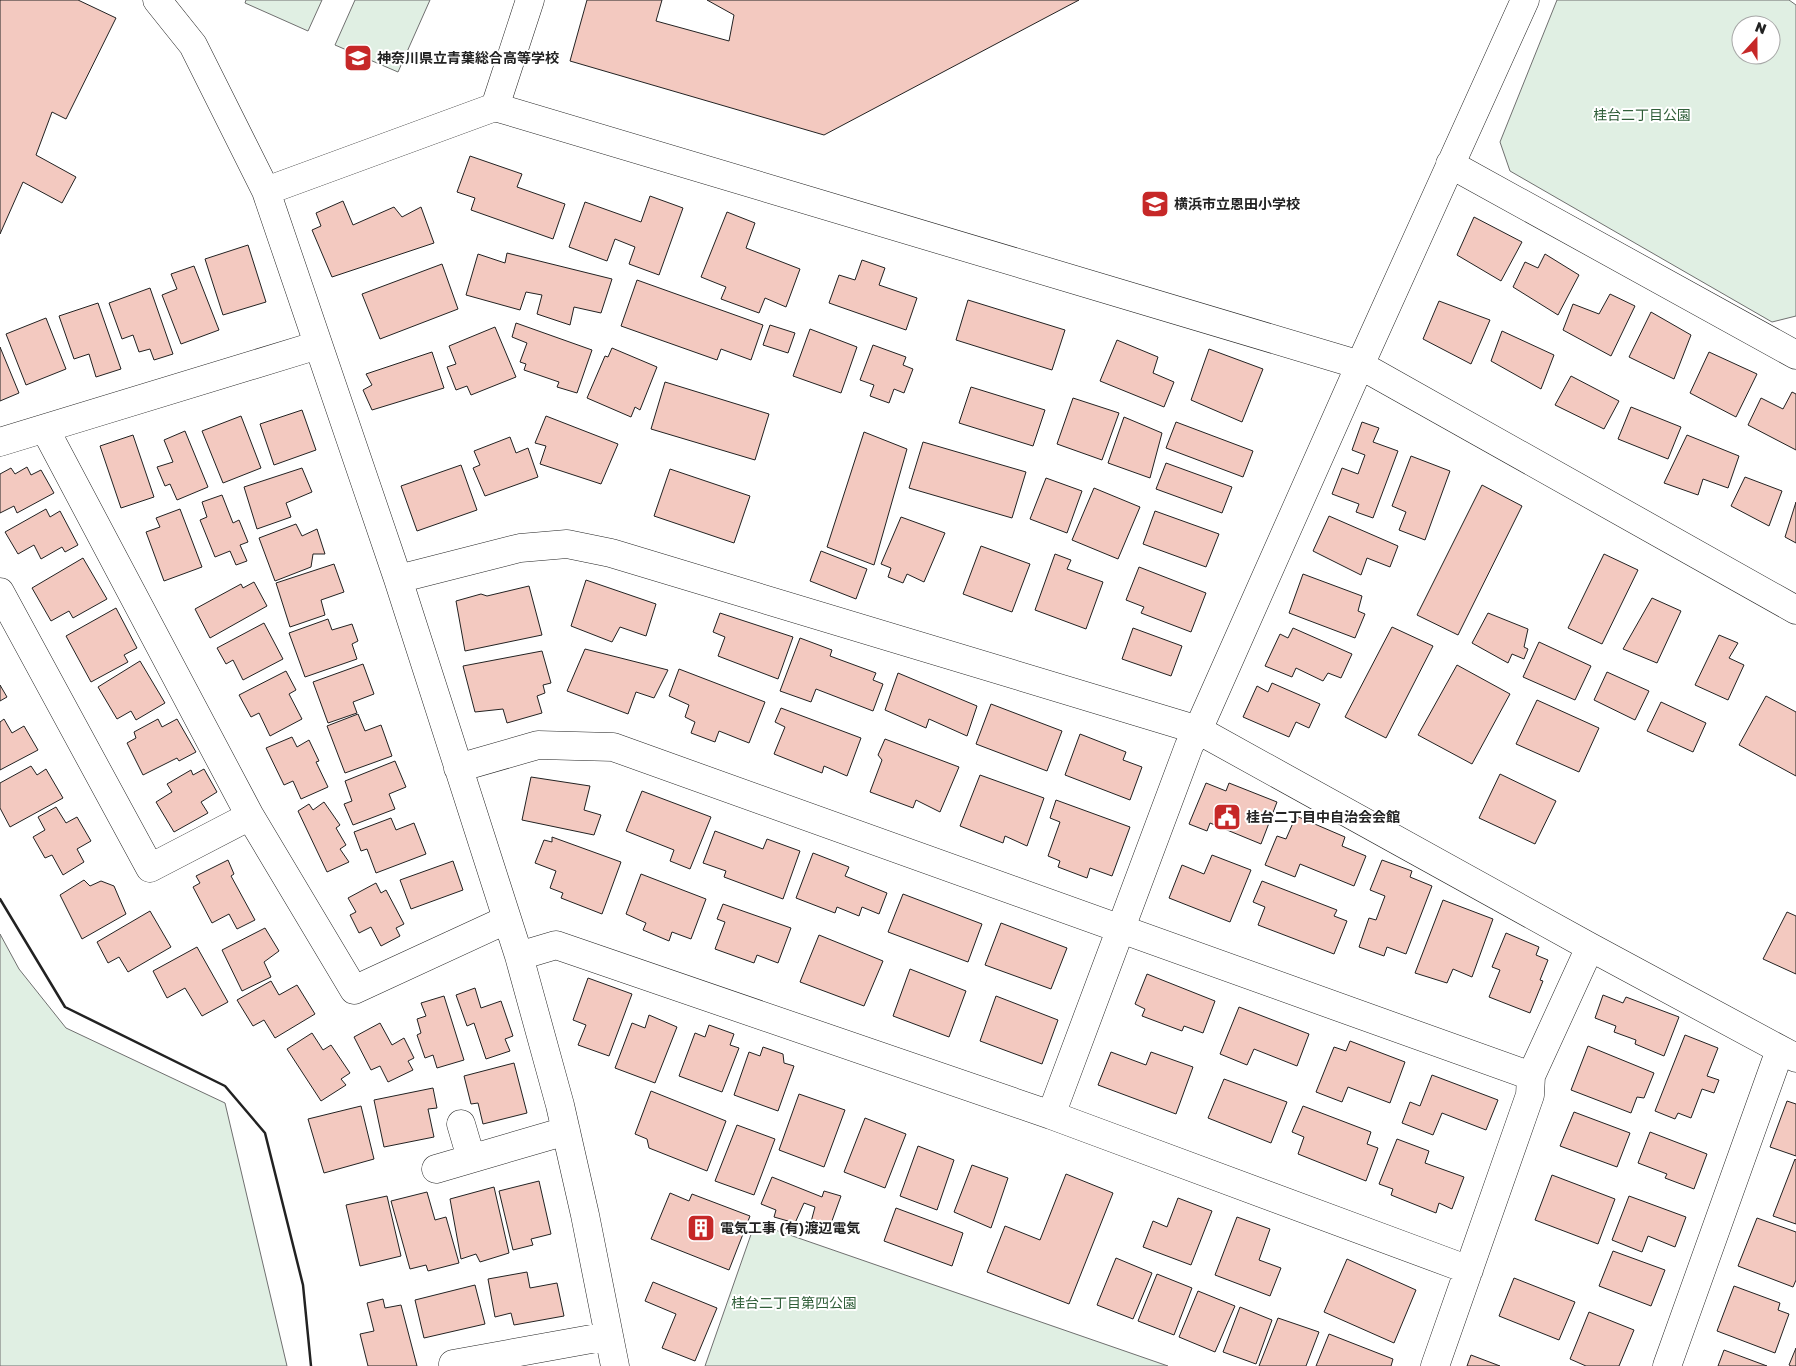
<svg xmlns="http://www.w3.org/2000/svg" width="1796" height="1366" viewBox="0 0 1796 1366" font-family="'Golos Text','Noto Sans JP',sans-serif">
	<rect width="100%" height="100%" fill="#fff"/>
	<path fill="#e0efe3" stroke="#6f6f6f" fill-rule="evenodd" d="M246,0H322L308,31L245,3Z
		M355,0H430L398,72L335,45Z
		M1557,0H1789L1796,5V316L1772,322L1510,171L1500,142ZM1741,25H1771V55H1741Z
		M0,934L19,969L66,1028L225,1103L287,1366H0Z
		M755,1223L1168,1366H705Z"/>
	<path fill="#f3c9c0" stroke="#222" d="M0,0H78L116,18L66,119L52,112L36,155L76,177L62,203L23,182L0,234Z
		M587,0H662L656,21L729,41L734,15L707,0H1079L824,135L570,61Z
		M470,156L522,174L517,187L565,204L553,239L471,210L475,198L457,192Z
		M650,196L683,208L659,275L629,264L635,247L615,239L607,261L569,247L585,202L641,222Z
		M343,201L353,225L394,207L402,217L421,207L434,243L332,277L312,230L321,226L316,213Z
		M727,212L755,223L746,248L800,269L786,307L765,298L759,313L721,299L726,287L701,277Z
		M1474,217L1522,242L1501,281L1457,255Z
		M248,245L266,302L223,315L205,259Z
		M507,253L612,279L601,313L574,307L570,325L537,314L542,295L526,292L520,310L466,295L478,254L505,263Z
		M1545,254L1579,275L1558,315L1513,287L1525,262L1538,268Z
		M862,260L885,268L879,285L917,298L906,330L829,303L839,275L855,280Z
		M442,264L458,309L380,339L362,294Z
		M194,266L219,330L181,344L162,295L177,289L171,274Z
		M637,280L763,325L751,360L721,349L717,360L621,326Z
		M150,288L173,354L154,360L150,349L139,352L133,335L122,339L109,303Z
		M1610,294L1635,306L1611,356L1563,330L1573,304L1599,314Z
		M968,300L1065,330L1052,370L956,340Z
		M1439,301L1490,320L1471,364L1423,339Z
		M98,303L121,369L96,377L89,354L74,359L59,316Z
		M1651,312L1691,335L1674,379L1629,357Z
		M46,318L66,369L26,385L6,334Z
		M516,323L592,350L577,393L557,387L559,382L524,370L526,364L520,362L527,343L512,337Z
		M770,325L795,333L788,353L763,345Z
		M495,327L516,377L471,395L467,386L456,390L447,367L456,364L449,346Z
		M810,329L857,347L841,393L793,376Z
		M1502,331L1554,355L1541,389L1491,361Z
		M1117,340L1158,357L1153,373L1174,382L1164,407L1100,381Z
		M873,345L906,357L903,365L913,369L904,393L894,389L889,403L870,396L874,385L860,380Z
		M0,347L19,393L0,401Z
		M612,348L657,367L640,410L635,407L631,417L587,398L605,356L608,357Z
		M1209,349L1263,369L1242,422L1191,400Z
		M432,352L444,388L372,410L363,390L372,385L366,374Z
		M1709,352L1757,374L1736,417L1690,393Z
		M1571,376L1619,401L1604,429L1555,405Z
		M665,382L769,414L755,460L651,429Z
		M971,387L1045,410L1033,446L959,423Z
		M1792,392L1796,394V450L1748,425L1761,398L1783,409Z
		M1073,398L1119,413L1102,460L1057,444Z
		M1631,407L1681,427L1668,459L1618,439Z
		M302,410L316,450L274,465L260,424Z
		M241,416L261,468L223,483L202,431Z
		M546,416L618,444L601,484L540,464L546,446L535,443Z
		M1124,417L1162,433L1150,478L1108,463Z
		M1176,422L1253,451L1243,477L1166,448Z
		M1362,422L1379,428L1373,442L1398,451L1373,518L1356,512L1359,504L1332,494L1342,468L1358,474L1365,455L1352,450Z
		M185,431L208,487L177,500L170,484L165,486L157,467L173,462L164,440Z
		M864,432L907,449L874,565L827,547Z
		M133,435L154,497L121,508L100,446Z
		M1687,435L1739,456L1728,488L1703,479L1698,495L1664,483Z
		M510,437L516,453L528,448L538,477L485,496L473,468L480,465L474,451Z
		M923,442L1026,472L1012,518L909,488Z
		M1411,456L1450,471L1425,540L1399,530L1406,512L1392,506Z
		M1166,463L1232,487L1222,513L1156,489Z
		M461,465L477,510L417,531L401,486Z
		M27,467L31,475L41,470L54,493L17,513L14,506L0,513V474L11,468L15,474Z
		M302,468L312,492L286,503L291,517L257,529L244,487Z
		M670,469L750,496L734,543L654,516Z
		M1745,477L1782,491L1769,526L1731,506Z
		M1046,478L1082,491L1067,533L1030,519Z
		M1482,485L1522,506L1458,635L1417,615Z
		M1094,488L1140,507L1118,559L1072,540Z
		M222,495L233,523L239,520L248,542L240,545L247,561L236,565L230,551L215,557L200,520L207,517L202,502Z
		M1796,502V543L1785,537Z
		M46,509L50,517L60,511L78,545L65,552L62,547L41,559L34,545L18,554L5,532Z
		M180,509L202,567L164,581L146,532L160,527L156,518Z
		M1155,511L1219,534L1206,567L1143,544Z
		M1329,516L1398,546L1390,567L1367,558L1361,575L1313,551Z
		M901,517L945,533L924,582L907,574L903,583L888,577L891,568L881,564Z
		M296,524L302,536L317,529L325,554H313L311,567L275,581L259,538Z
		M981,546L1030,564L1012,612L963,594Z
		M821,551L867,569L856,599L810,581Z
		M1055,554L1071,560L1067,569L1103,582L1086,629L1035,610Z
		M1604,554L1638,570L1602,644L1568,628Z
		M83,558L107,599L73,618L69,611L51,621L32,588Z
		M334,564L344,592L321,600L325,615L290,627L276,583Z
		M1139,567L1206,593L1191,632L1141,613L1144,607L1126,600Z
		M1303,574L1362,596L1358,611L1365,614L1355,638L1289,613Z
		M586,580L656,604L646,636L620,627L612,642L571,626Z
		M254,582L267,606L210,638L195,609L241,584L243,588Z
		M529,586L542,635L465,651L456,601L481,594L487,596Z
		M1652,598L1681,611L1657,663L1623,649Z
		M116,608L137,648L124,655L128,662L91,682L66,636Z
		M720,613L793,637L778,679L718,656L725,637L713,632Z
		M1488,613L1528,629L1524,647L1528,649L1524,659L1512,654L1508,663L1472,643Z
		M328,619L332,630L352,624L358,641L352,644L357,659L305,677L289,633Z
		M264,623L283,659L243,680L233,660L226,664L217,648Z
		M1392,627L1433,646L1386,738L1345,717Z
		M1133,628L1182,646L1171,676L1122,659Z
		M1293,628L1352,654L1341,678L1328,673L1323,681L1296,668L1292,677L1265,666L1280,634L1288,638Z
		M1719,635L1738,643L1729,658L1744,665L1728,700L1695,685Z
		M800,638L832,650L830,656L876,673L873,680L883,684L873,711L816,689L811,702L780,691Z
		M1539,642L1591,666L1575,700L1523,677Z
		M585,649L668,670L654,698L636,692L628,714L567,691Z
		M542,651L551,683L543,685L545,693L537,696L542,713L507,723L503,709L475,712L463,666Z
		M140,661L165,703L136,720L131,711L117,719L98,687Z
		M363,664L374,694L353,702L357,713L328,723L313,682Z
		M1457,665L1510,694L1472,764L1418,735Z
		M679,669L765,702L749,743L719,731L715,742L691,733L695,722L685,717L689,705L669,696Z
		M286,671L296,690L289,694L302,719L270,736L259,713L251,717L239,695Z
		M1607,672L1649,691L1635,720L1594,700Z
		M898,673L977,706L967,736L929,719L926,728L885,710Z
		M1272,683L1320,704L1309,728L1296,722L1289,737L1243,717L1257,686L1268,692Z
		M0,685L7,697L0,701Z
		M1766,696L1796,712V776L1739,745Z
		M1537,700L1599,728L1579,772L1516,744Z
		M1661,702L1706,723L1693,752L1647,731Z
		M991,704L1062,731L1047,771L976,744Z
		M781,708L861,738L847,776L824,766L822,773L774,754L785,727L775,722Z
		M358,714L365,731L381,725L392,756L345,773L327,726Z
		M4,719L12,733L24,726L38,750L0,770V722Z
		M158,719L162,727L177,719L196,752L179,761L177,758L143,775L127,743L136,738L134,732Z
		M1080,734L1126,752L1123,760L1142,767L1130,800L1065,775Z
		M292,737L297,747L309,740L319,761L316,762L328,787L301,799L293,781L284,785L266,748Z
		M885,739L959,767L940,812L916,800L913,808L870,792L882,760L878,755Z
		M395,761L406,787L389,794L395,809L353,825L344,804L352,801L345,781Z
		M31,766L37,775L46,769L63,798L10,827L0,808V783Z
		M204,769L217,792L201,802L208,813L174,832L156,802L172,792L167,784L191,770L193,775Z
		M1500,774L1556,801L1535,844L1479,818Z
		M980,775L1044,798L1027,846L1005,836L1003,843L960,826Z
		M531,777L590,786L584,810L601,815L594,835L522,820Z
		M1206,783L1226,791L1229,783L1277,802L1261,844L1210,823L1207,831L1189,824Z
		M642,791L711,817L690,869L670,861L674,850L626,831Z
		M1056,800L1130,827L1112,876L1090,868L1087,878L1058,867L1060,861L1048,856L1060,822L1050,818Z
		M324,802L340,825L336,828L346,845L340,849L349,862L327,872L298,811L309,804L313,810Z
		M56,807L66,823L77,817L91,841L77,849L84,862L63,875L52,855L45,858L33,837L45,830L38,817Z
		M1296,816L1345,837L1342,846L1366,856L1354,886L1300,864L1295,877L1265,865L1277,836L1286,839Z
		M391,818L396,830L414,823L426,854L376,873L367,849L361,851L354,832Z
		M715,831L763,849L767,839L800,851L783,899L724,877L726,871L703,863Z
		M552,837L621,862L602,914L561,898L563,893L550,888L556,871L535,863L544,840L552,842Z
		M813,853L849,867L845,876L887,893L879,914L862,907L859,916L837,907L835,913L796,898Z
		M1212,855L1251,870L1230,922L1169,898L1182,865L1204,874Z
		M228,860L234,874L231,876L255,920L237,929L229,914L212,923L193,887L200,883L196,876Z
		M1382,860L1412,871L1410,877L1432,886L1406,954L1387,947L1384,956L1359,947L1369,918L1376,920L1385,896L1370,890Z
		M453,861L463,890L411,909L400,880Z
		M641,874L706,899L691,939L672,932L669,941L643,930L646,923L626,914Z
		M84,880L90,886L101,881L114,886L126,914L82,939L60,895Z
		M1262,881L1337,910L1334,916L1347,921L1334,954L1258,925L1265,907L1253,902Z
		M376,883L381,893L386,890L404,924L396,928L400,936L381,946L371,927L359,933L350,915L356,912L348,898Z
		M903,894L982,924L968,962L888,932Z
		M1443,900L1493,919L1472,977L1453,969L1447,983L1415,973Z
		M723,904L791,928L778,963L757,955L754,963L715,949L725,922L717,919Z
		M150,911L171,947L128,972L119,957L108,963L97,942Z
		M1787,912L1796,916V974L1763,959Z
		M1001,923L1067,948L1051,989L985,965Z
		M265,928L279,951L264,962L271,977L242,991L222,950Z
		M1506,933L1539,947L1536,955L1548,960L1540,980L1543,981L1530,1013L1489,997L1500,970L1492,967Z
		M819,935L883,961L864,1006L800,982Z
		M197,947L228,1002L202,1016L185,988L167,998L153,971Z
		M910,969L966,991L949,1037L893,1016Z
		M1147,974L1215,1001L1203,1033L1184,1026L1182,1031L1142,1016L1145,1009L1135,1004Z
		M588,978L632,994L609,1056L578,1045L586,1025L573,1020Z
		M271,981L279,995L297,985L315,1014L275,1038L264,1020L253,1026L237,1000Z
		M475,988L481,1008L501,1001L513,1036L505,1039L510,1051L486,1059L474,1023L467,1026L456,995Z
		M1603,995L1623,1003L1626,997L1679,1017L1664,1056L1635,1044L1636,1040L1614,1032L1616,1026L1595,1018Z
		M444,996L464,1060L437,1068L433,1055L425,1058L417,1035L421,1033L417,1019L426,1016L421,1003Z
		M996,996L1058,1020L1042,1064L980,1041Z
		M1239,1007L1309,1034L1297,1066L1254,1049L1247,1065L1220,1054Z
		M649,1015L677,1027L655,1083L615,1068L632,1023L645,1028Z
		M380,1023L392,1045L404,1038L414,1058L408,1061L413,1070L388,1082L380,1066L371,1070L354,1037Z
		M709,1025L734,1034L730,1045L739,1048L722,1092L679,1076L695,1033L705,1037Z
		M312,1033L323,1050L331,1045L350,1073L341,1079L346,1085L321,1101L287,1049Z
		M1685,1035L1718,1048L1707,1076L1719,1080L1714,1093L1702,1089L1691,1118L1678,1113L1675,1119L1655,1111Z
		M1350,1041L1405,1062L1390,1103L1348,1087L1342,1102L1316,1092L1334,1047L1346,1051Z
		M1588,1046L1654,1073L1644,1098L1637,1097L1631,1113L1571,1090Z
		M763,1047L783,1054L784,1063L794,1066L778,1111L734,1095L749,1052L760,1056Z
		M1111,1052L1146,1065L1151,1052L1193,1067L1176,1114L1098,1085Z
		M514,1063L527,1113L483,1124L478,1103L471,1104L464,1076Z
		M1432,1075L1498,1100L1486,1130L1442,1113L1433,1135L1402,1123L1410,1102L1420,1106Z
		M1224,1079L1287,1102L1271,1143L1208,1118Z
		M433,1088L437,1108L428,1109L434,1137L384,1147L374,1100Z
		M651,1091L726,1121L707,1171L649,1148L647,1139L635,1134Z
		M799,1094L845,1110L824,1167L779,1150Z
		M1787,1101L1796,1104V1156L1770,1147Z
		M361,1106L374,1159L324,1173L308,1119Z
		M1303,1106L1371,1132L1367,1144L1378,1148L1366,1181L1298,1154L1304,1137L1292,1132Z
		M1574,1112L1630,1133L1617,1167L1560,1146Z
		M865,1118L906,1134L885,1188L844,1172Z
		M737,1125L775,1139L754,1195L715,1181Z
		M1650,1132L1707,1154L1694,1189L1665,1178L1667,1174L1638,1163Z
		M1397,1139L1429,1151L1425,1163L1464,1177L1452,1209L1439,1203L1436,1213L1391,1195L1393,1189L1379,1184Z
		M918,1146L954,1160L937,1210L900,1196Z
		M1795,1159L1796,1160V1224L1773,1216Z
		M972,1165L1008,1178L991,1228L954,1212Z
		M1066,1174L1113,1193L1069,1304L987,1272L1005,1226L1040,1240Z
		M1552,1175L1615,1199L1598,1244L1535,1220Z
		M772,1177L822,1197L824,1191L841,1196L829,1229L811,1222L815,1207L804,1203L795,1223L774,1217L776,1210L761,1204Z
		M539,1181L551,1234L531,1239L533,1245L513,1250L499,1191Z
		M494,1187L509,1253L480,1262L476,1254L461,1259L450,1199Z
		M427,1192L435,1220L446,1217L459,1263L428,1271L426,1265L410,1269L391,1201Z
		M670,1193L689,1201L692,1194L750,1216L729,1270L651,1239Z
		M387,1196L401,1256L360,1266L346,1205Z
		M1629,1196L1686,1217L1675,1247L1648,1236L1642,1252L1612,1240Z
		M1178,1198L1212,1211L1191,1265L1143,1247L1153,1221L1167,1227Z
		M896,1208L963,1233L952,1266L884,1241Z
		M1237,1217L1270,1229L1259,1260L1281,1268L1270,1296L1215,1275Z
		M1757,1218L1796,1232V1280L1793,1287L1738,1266Z
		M1613,1251L1665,1270L1651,1306L1599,1286Z
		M1116,1258L1152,1273L1133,1319L1097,1305Z
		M1347,1259L1416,1290L1394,1343L1324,1312Z
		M527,1272L530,1288L557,1283L564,1316L514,1325L511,1313L495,1317L488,1279Z
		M1157,1274L1192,1288L1174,1335L1138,1321Z
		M1514,1278L1575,1302L1559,1340L1499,1316Z
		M653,1282L717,1308L695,1361L662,1348L676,1314L645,1301Z
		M475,1285L485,1324L424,1338L415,1300Z
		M1734,1286L1780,1303L1778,1310L1789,1314L1775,1353L1717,1331Z
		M1198,1291L1235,1306L1215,1352L1179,1337Z
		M383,1299L385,1308L401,1305L417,1366H368L360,1334L374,1331L367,1303Z
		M1240,1307L1272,1320L1256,1364L1223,1352Z
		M1589,1312L1634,1330L1619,1366H1586L1570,1359Z
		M1278,1318L1319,1332L1306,1366H1259Z
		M1329,1334L1393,1359L1391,1366H1316Z
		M1796,1348V1366H1791L1789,1365Z
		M1724,1350L1767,1366H1718Z
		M1471,1355L1500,1366H1467Z"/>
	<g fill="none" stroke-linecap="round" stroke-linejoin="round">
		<defs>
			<path id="minor" d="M157,0L193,45L266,191L398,579L519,956L560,1105L585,1215L615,1366
				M495,107L530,0
				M1450,164L1796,355
				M266,191L495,107L1360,365L1796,610
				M45,429L250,816
				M0,442L318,345
				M398,579L520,548L567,544L611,553L1198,730L1590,947L1796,1058
				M0,592L150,868L250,816L354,990L506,920
				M458,768L538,745L613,747L1531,1076
				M519,956L556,945L1051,1115L1469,1270
				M1051,1115L1189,746L1198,730L1360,365L1525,0
				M461,1124L471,1158
				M436,1169L566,1131
				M454,1366L453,1364L608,1336
				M1435,1366L1530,1095L1531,1076L1590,947
				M1667,1366L1780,1050"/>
		</defs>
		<use href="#minor" stroke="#222" stroke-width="29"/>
		<use href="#minor" stroke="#fff" stroke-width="28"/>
		<path stroke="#222" stroke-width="2.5" d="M0,899L65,1007L225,1086L265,1133L303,1285L311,1366"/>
	</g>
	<defs>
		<symbol id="school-square" viewBox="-11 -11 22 22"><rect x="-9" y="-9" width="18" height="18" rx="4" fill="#c62828" stroke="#fff"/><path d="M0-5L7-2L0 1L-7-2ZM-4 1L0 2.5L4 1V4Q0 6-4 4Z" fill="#fff"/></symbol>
		<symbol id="civic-square" viewBox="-11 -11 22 22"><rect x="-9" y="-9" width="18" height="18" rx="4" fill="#c62828" stroke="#fff"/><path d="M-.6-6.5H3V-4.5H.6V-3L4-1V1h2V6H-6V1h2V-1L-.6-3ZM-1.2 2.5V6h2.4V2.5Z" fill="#fff"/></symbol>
		<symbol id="building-square" viewBox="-11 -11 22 22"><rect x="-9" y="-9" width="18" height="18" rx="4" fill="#c62828" stroke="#fff"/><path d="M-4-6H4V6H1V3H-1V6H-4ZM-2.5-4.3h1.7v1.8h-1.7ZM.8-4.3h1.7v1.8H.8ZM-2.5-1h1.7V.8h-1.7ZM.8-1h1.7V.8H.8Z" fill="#fff"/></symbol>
	</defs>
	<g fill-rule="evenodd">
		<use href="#school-square" x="342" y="42" width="32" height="32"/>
		<use href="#school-square" x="1139" y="188" width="32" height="32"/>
		<use href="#civic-square" x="1211" y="801" width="32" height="32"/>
		<use href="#building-square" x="685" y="1212" width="32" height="32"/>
	</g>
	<g text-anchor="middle" stroke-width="4" stroke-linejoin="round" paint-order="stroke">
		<g font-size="14" font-weight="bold" fill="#222" stroke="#fff" text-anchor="start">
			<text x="377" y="63">神奈川県立青葉総合高等学校</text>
			<text x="1174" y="209">横浜市立恩田小学校</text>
			<text x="1246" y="822">桂台二丁目中自治会会館</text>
			<text x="720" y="1233">電気工事 (有)渡辺電気</text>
		</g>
		<g font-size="14" fill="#2f5e38" stroke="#fff">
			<text x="1642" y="120">桂台二丁目公園</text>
			<text x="794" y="1308">桂台二丁目第四公園</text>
		</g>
	</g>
	<g transform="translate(1756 40) rotate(21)"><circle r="24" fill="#ffffff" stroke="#a7a7a7"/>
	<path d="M0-4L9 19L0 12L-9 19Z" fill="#c62828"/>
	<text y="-8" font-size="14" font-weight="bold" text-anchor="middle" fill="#222222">N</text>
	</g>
</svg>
